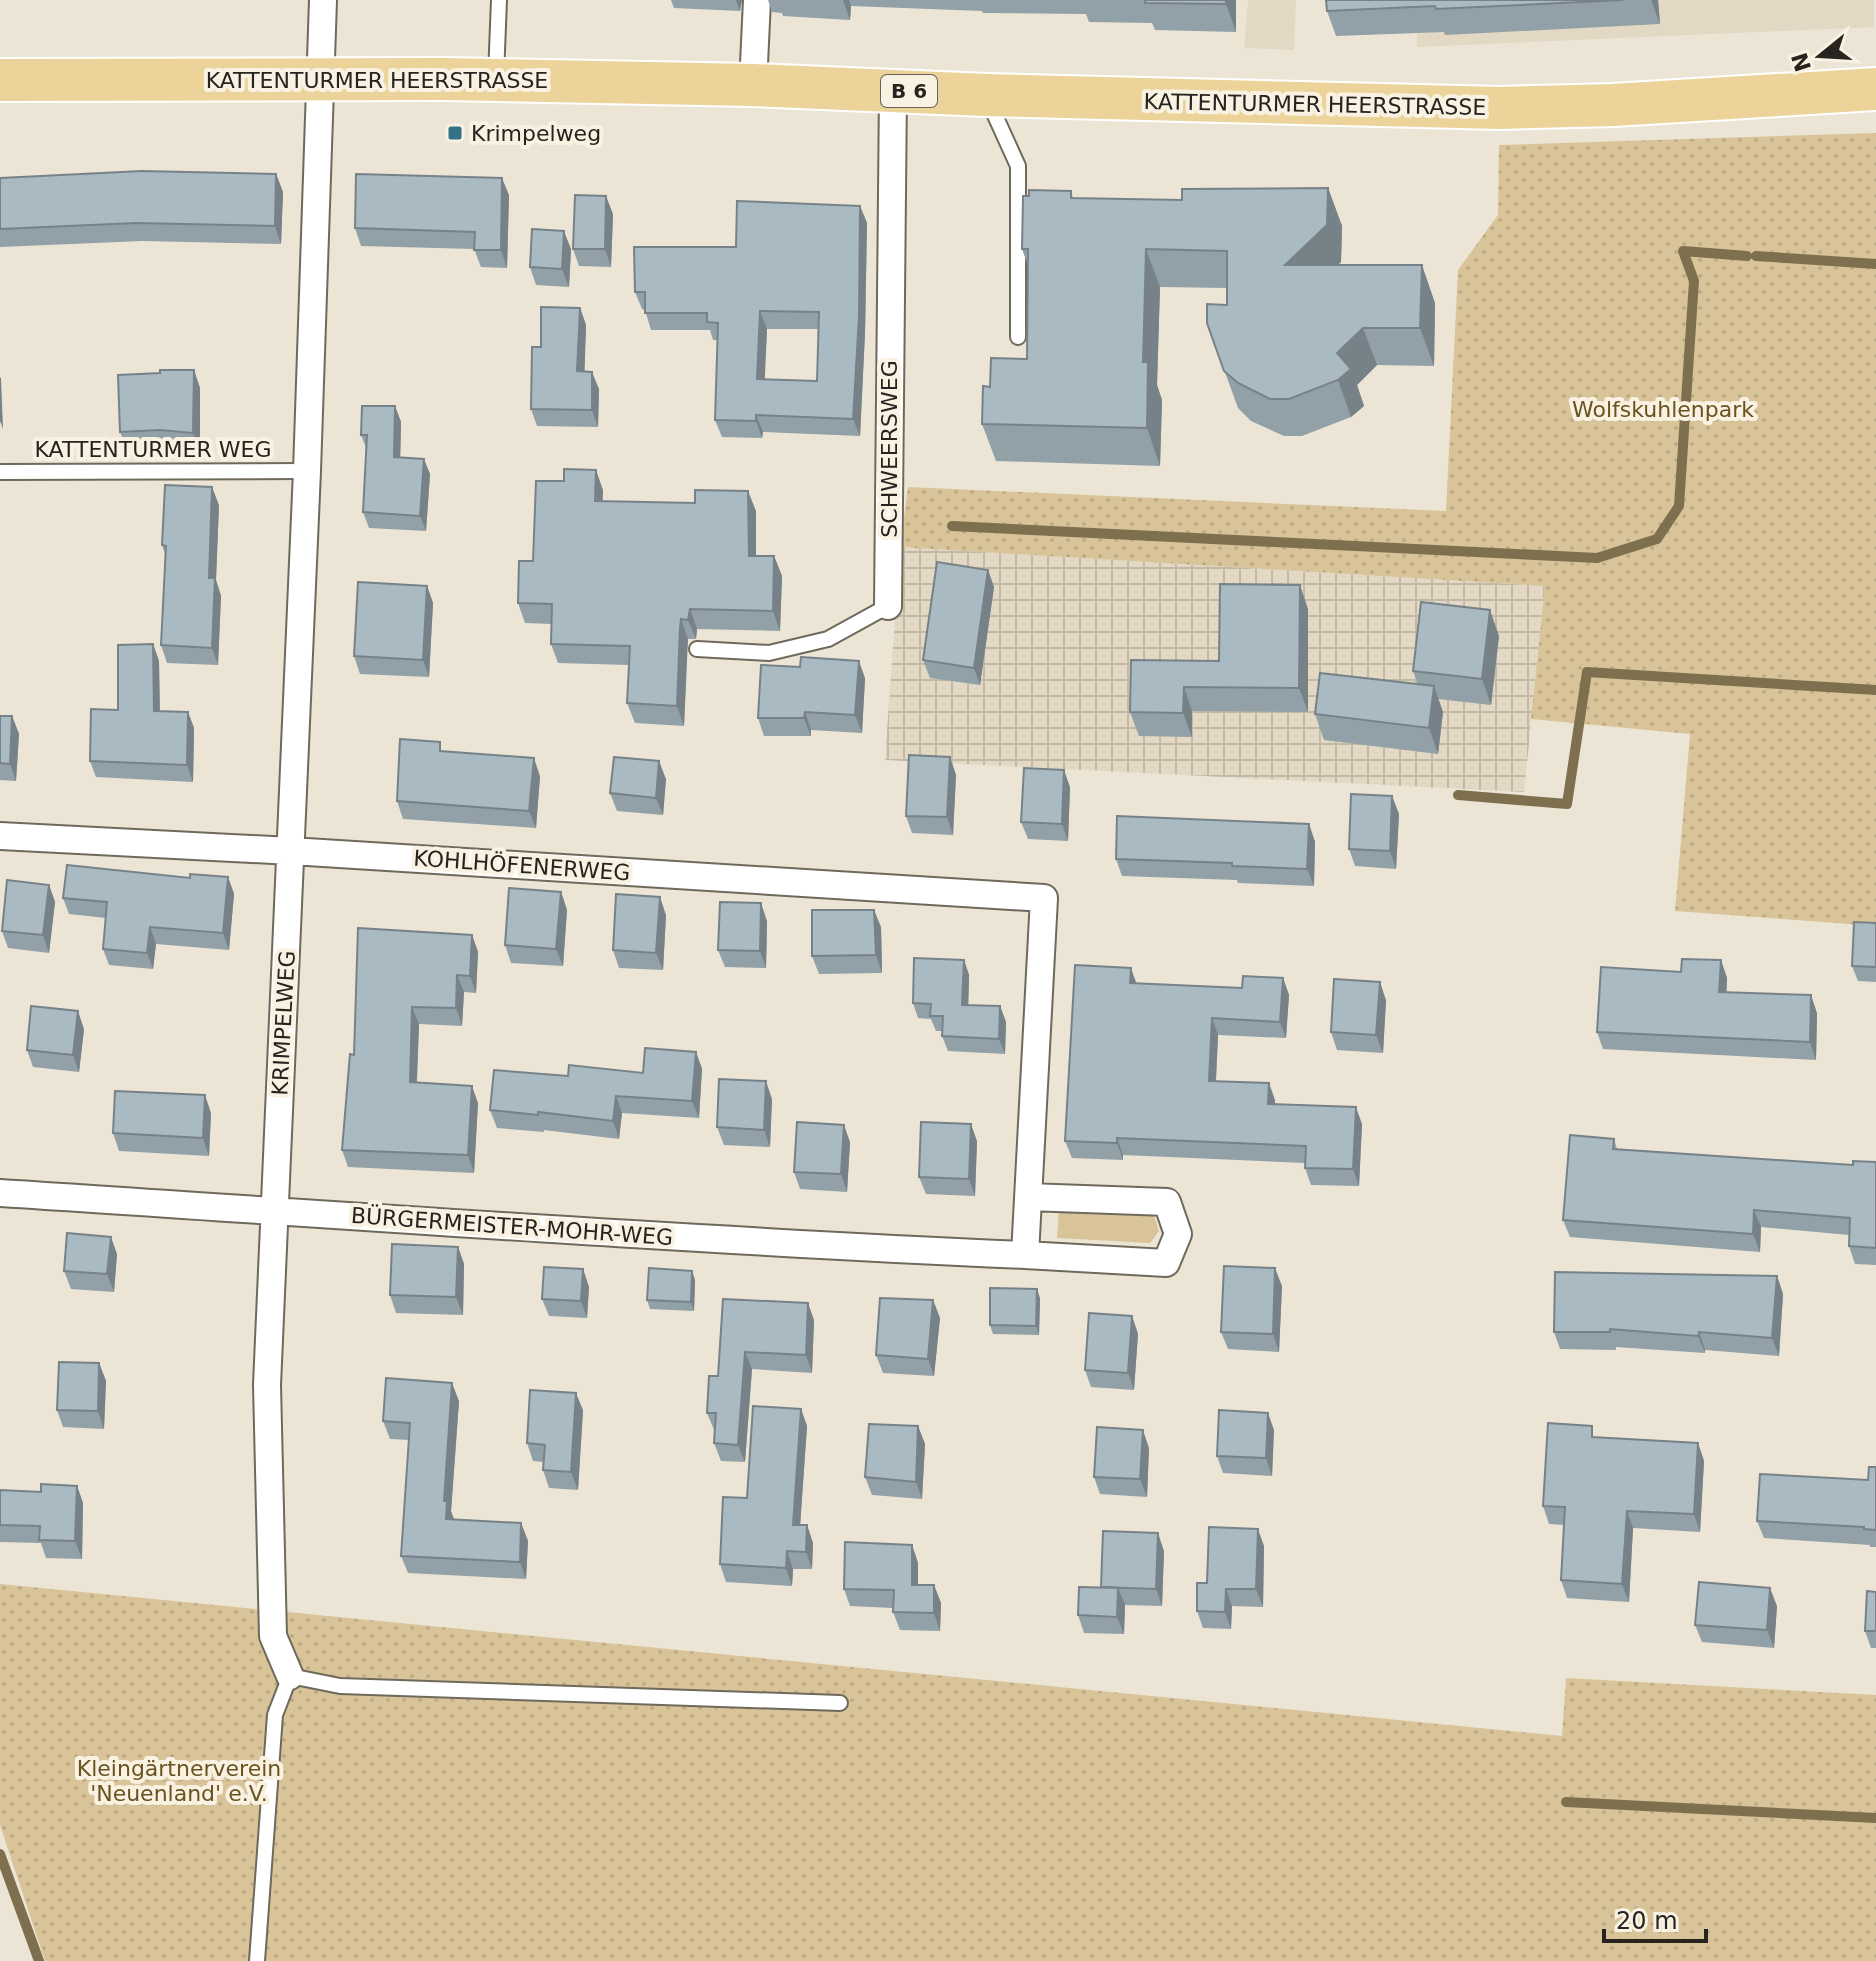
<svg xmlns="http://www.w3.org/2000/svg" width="1876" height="1961" viewBox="0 0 1876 1961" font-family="'DejaVu Sans',sans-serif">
	<defs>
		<pattern id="industrial-grid" width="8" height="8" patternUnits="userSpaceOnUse" patternTransform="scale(2)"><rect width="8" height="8" fill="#e2d8c3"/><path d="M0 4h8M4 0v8" fill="none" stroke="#c2b9a7"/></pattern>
		<pattern id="park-dots" width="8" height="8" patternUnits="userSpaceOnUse" patternTransform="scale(2)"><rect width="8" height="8" fill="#d9c499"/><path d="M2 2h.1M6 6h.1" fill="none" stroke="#baa883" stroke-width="1.8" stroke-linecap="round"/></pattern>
	</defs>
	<rect width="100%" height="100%" fill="#ece5d6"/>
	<path fill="#e2d8c3" d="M1248,0H1296L1294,50L1244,48Z
		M1416,0H1874V27L1417,47Z"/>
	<path fill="url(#industrial-grid)" d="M900,547L1545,586L1524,792L885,760Z"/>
	<path fill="#d9c499" d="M1059,1211L1154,1216L1159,1231L1150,1243L1057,1238Z"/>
	<path fill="url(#park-dots)" d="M1876,133V926L1675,911L1690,734L1531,719L1545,586L900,547L908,487L1446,511L1458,270L1498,215L1499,145Z
		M0,1584L1562,1736L1566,1678L1876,1695V1961H45L0,1825Z"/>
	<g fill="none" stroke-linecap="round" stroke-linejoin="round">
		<path stroke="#7e704f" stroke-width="10" d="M1756,256L1876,264
			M952,526L1597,558L1657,539L1679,506L1694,281L1683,251L1747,256
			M1458,795L1567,804L1587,672L1876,690
			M1566,1802L1876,1818
			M0,1854L39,1961"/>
		<defs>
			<path id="lane" d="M496,76L499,0
				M988,100L1018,166V337
				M0,472L307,471
				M697,649L769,653L828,639L888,606
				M257,1961L275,1715L290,1676L340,1686L840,1703"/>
			<path id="street" d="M753,85L757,0
				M888,606L893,90
				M0,836L291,851L1044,898L1025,1255C683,1240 342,1215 0,1193
				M1025,1255L1166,1263L1178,1234L1167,1202L1028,1197
				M290,1676L273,1636L267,1385L307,471L323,0"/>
			<path id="primary" d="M0,80L442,79L753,85L986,95L1500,108L1613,105L1876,89"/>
		</defs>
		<use href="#lane" stroke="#6f695c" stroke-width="18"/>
		<use href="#street" stroke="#6f695c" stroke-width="30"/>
		<use href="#primary" stroke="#fff" stroke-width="46"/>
		<use href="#lane" stroke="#fff" stroke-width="14"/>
		<use href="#street" stroke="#fff" stroke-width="26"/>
		<use href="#primary" stroke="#ecd39a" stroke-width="42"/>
	</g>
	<path fill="#92a0a7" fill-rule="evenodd" d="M671,0H742L740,11L674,8Z
		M768,0H1236V32L1155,30L1152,23L1089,22L1086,14L983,13L982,11L851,6L850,20L783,16L782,13L772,12Z
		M1326,0H1658L1660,24L1445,35L1444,32L1336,36L1327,11Z
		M276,174L283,192L281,244L142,241L0,247V178Z
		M1328,188L1342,226L1341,262L1337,265L1435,303L1434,366L1377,365L1357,385L1364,406L1351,417L1302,436H1284L1251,421L1238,408L1207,323L1227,305V288L1160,287L1157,385L1162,400L1160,466L996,461L982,424L990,387L1027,359L1028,266L1022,249L1029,196L1071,191L1073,198L1182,200Z
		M509,195L507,268L481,267L474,249L361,246L355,228Z
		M860,206L867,223L865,333L860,436L763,432L762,438L722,437L715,420L718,340H713L710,330H651L645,310L642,309L635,292L736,247ZM767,329H819L817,381L764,379Z
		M613,214L611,267L579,266L573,249Z
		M571,249L569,287L536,285L530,267Z
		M580,308L586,325L584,372L599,389L598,427L537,426L531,409L541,347Z
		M194,370L200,388V450L166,448L127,450L120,432Z
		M395,406L401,422L400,457L430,474L426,531L369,528L363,512L367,450L361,435Z
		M564,481L603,490L602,501L756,511V556H774L782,576L780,631L697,629L696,639H688L687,648L684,726L635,723L627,703L629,665L558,663L551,644V624L525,623L518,603Z
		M219,505L216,580L221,596L218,665L167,663L161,645L165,554L162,545Z
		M988,570L994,587L980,685L930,678L923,660Z
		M427,586L433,603L429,677L360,674L354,656Z
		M1308,609V712L1192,711V737L1139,736L1130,712Z
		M1499,636L1491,705L1438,699L1443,712L1438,754L1324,740L1315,714L1418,684L1413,671Z
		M153,644L159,661L160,711L188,712L194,728L193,782L96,777L90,761Z
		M865,678L862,733L811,730V736H764L758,718Z
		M0,716H12L19,734L16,781L0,780Z
		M444,752L540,776L536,828L403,819L397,801Z
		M950,757L956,775L953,835L912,833L906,816Z
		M666,779L663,815L617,811L610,793Z
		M1070,787L1068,841L1028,839L1021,822Z
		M1392,796L1399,814L1396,869L1355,866L1349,849Z
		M1309,824L1315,842L1314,886L1238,883L1237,880L1122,876L1116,859Z
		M228,877L234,894L229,950L156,944L153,969L109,965L103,949L106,918L69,914L63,898L190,878Z
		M49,885L55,902L49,953L8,948L2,931Z
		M561,892L567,910L563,966L511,963L505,945Z
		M666,915L663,970L619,968L613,950Z
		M767,921L766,968L725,967L718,950Z
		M1876,923V982L1858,981L1852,966Z
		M881,927L882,973L819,974L812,956Z
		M472,935L478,952L476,993L464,992L462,1026L419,1024L417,1082L478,1103L474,1173L348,1167L342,1150L354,1055Z
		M964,960L969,975L968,1005L1000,1006L1006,1022L1005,1054L948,1051L942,1036L943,1031H936L931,1019L918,1018L913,1003Z
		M1721,960L1727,978L1726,992L1817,1013L1816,1060L1603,1049L1597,1032L1681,972Z
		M1283,978L1289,995L1286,1038L1218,1035L1216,1081L1275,1100V1104L1362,1124L1359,1186L1311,1185L1305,1168V1163L1123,1155V1160L1072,1158L1065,1141L1136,983L1242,988Z
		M1386,1000L1383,1053L1337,1050L1331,1032Z
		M84,1029L79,1072L33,1067L27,1050Z
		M696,1052L702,1069L699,1118L622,1113L619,1139L544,1130V1132L497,1128L490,1110L568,1076L643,1073Z
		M772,1099L770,1147L724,1145L717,1127Z
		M211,1113L209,1156L119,1151L113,1133Z
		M1614,1139L1617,1149L1853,1165L1876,1162V1265L1855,1264L1849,1246V1235L1761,1227L1760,1252L1570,1237L1563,1220Z
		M977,1141L975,1196L926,1194L919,1177Z
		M850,1142L847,1192L800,1189L794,1172Z
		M458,1247L464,1264L463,1315L396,1313L390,1295Z
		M117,1254L114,1292L71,1289L64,1271Z
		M583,1269L589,1287L587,1318L549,1316L542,1299Z
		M692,1271L695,1280L694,1311L650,1309L647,1300Z
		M1777,1276L1783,1294L1779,1356L1705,1350V1353L1616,1347V1350L1560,1349L1554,1332Z
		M1282,1286L1279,1352L1228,1349L1221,1332Z
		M1040,1298L1039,1335L993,1334L990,1325Z
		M723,1299L814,1320L812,1373L752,1369L745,1462L721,1461L714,1443L715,1431L714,1430L707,1413L718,1376Z
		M933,1300L940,1318L934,1376L883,1373L876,1355Z
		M1132,1316L1138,1334L1134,1390L1091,1387L1085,1370Z
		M99,1363L106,1381L104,1429L63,1427L57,1410Z
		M459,1401L451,1512L454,1520L521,1523L528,1541L526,1579L408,1573L401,1556L409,1440L390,1439L383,1421Z
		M801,1409L807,1426L800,1525H807L813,1543L812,1569H793L792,1586L726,1582L720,1564L747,1498Z
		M583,1410L578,1490L549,1488L543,1470L544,1462L533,1461L527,1443Z
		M918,1426L925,1444L922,1499L872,1495L865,1477Z
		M1274,1430L1272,1476L1223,1473L1217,1456Z
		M1596,1437L1698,1443L1704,1461L1700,1532L1633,1528L1629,1602L1567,1598L1561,1580L1564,1525L1549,1524L1543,1506Z
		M1149,1448L1147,1497L1100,1494L1094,1477Z
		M1876,1467V1547H1870V1545L1764,1538L1757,1521L1868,1480Z
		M77,1486L83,1503L82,1559L46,1558L41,1543L0,1542V1490L41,1492Z
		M912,1545L918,1563V1585H934L941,1603L940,1631L900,1630L893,1612V1608L850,1606L844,1589Z
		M1264,1546L1263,1607L1232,1606L1231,1629L1203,1628L1197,1611L1207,1583Z
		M1164,1551L1162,1606L1125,1605L1124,1634L1084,1633L1078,1615L1101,1587Z
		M1876,1592V1648H1871L1865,1631Z
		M1777,1606L1774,1648L1702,1642L1695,1625Z"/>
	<path fill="#778288" d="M736,0H742L740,11Z
		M843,0H849L851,6L850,20Z
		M1226,0H1236V32L1226,4Z
		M1651,0H1658L1660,24Z
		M276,174L283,192L281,244L275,226Z
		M502,178L509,195L507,268L501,250Z
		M1328,188L1342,226L1341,262L1299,303L1285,265Z
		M606,196L613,214L611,267L605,249Z
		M860,206L867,223L865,333L860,436L853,419Z
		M564,231L571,249L569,287L562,269Z
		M1146,249L1160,287L1157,385L1162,400L1160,466L1147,428L1143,362Z
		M1422,265L1435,303L1434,366L1420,328Z
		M580,308L586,325L584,389L577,371Z
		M760,311L767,329L764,396L757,379Z
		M1363,328L1377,365L1357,385L1364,406L1351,417L1338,380L1337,353Z
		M194,370L200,388V450L193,433Z
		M592,372L599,389L598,427L592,410Z
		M0,377L1,378L3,429L0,421Z
		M395,406L401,422L400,472L394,457Z
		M756,415L763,432L762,438L756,421Z
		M424,459L430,474L426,531L420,516Z
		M596,470L603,490L602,521L595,501Z
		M212,487L219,505L216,580L221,596L218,665L212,648L209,578Z
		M748,491L756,511V575L749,556Z
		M774,556L782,576L780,631L773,611Z
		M988,570L994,587L980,685L974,668Z
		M1300,585L1308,609V712L1299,688Z
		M427,586L433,603L429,677L423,660Z
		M690,609L697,629L696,639L688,620Z
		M1490,610L1499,636L1491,705L1482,679Z
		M681,619L688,639L684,726L677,706Z
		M153,644L159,661L160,727L154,711Z
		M859,661L865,678L862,733L855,715Z
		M1434,686L1443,712L1438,754L1429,728Z
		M1184,687L1192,711V737L1183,713Z
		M188,712L194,728L193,782L187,765Z
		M805,712L811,730V736L804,718Z
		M12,716L19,734L16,781L10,764Z
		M950,757L956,775L953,835L947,817Z
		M534,758L540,776L536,828L529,811Z
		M659,761L666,779L663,815L656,798Z
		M1064,770L1070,787L1068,841L1062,824Z
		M1392,796L1399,814L1396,869L1390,851Z
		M1309,824L1315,842L1314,886L1307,869Z
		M228,877L234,894L229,950L223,933Z
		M49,885L55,902L49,953L43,935Z
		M561,892L567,910L563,966L556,949Z
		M660,897L666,915L663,970L656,953Z
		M761,903L767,921L766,968L760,951Z
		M874,910L881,927L882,973L876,955Z
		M150,927L156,944L153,969L147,953Z
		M472,935L478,952L476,993L470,976Z
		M964,960L969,975L968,1020L962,1005Z
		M1721,960L1727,978L1726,1009L1719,992Z
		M1131,968L1137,985L1130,983Z
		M457,975L464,992L462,1026L456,1008Z
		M1283,978L1289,995L1286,1038L1280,1022Z
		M1380,982L1386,1000L1383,1053L1376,1035Z
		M1811,995L1817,1013L1816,1060L1810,1042Z
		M1000,1006L1006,1022L1005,1054L999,1039Z
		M412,1007L419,1024L416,1099L410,1082Z
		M78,1011L84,1029L79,1072L73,1055Z
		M1212,1018L1218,1035L1215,1098L1209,1081Z
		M696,1052L702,1069L699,1118L692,1101Z
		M766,1081L772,1099L770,1147L764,1130Z
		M1269,1083L1275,1100L1274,1121L1268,1104Z
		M472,1086L478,1103L474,1173L468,1155Z
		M205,1095L211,1113L209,1156L203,1138Z
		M616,1096L622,1113L619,1139L613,1121Z
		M1356,1107L1362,1124L1359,1186L1353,1169Z
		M971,1124L977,1141L975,1196L969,1179Z
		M844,1125L850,1142L847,1192L841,1174Z
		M1117,1138L1123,1155V1160L1117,1143Z
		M1754,1210L1761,1227L1760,1252L1753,1234Z
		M111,1237L117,1254L114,1292L107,1274Z
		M458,1247L464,1264L463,1315L456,1297Z
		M1275,1268L1282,1286L1279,1352L1273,1334Z
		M583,1269L589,1287L587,1318L581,1301Z
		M692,1271L695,1280L694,1311L691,1302Z
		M1777,1276L1783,1294L1779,1356L1772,1338Z
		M1037,1289L1040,1298L1039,1335L1036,1326Z
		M933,1300L940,1318L934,1376L928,1359Z
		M808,1303L814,1320L812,1373L806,1355Z
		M1132,1316L1138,1334L1134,1390L1128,1373Z
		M1699,1332L1705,1350V1353L1698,1336Z
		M745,1352L752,1369L745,1462L738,1445Z
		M99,1363L106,1381L104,1429L98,1411Z
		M452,1383L459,1401L451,1511L454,1519L452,1537L446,1519L444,1501Z
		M576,1393L583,1410L578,1490L571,1472Z
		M801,1409L807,1426L799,1542L793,1525Z
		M1268,1413L1274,1430L1272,1476L1266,1458Z
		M918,1426L925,1444L922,1499L916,1482Z
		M1143,1430L1149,1448L1147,1497L1140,1479Z
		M1698,1443L1704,1461L1700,1532L1694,1514Z
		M77,1486L83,1503L82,1559L75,1541Z
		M1627,1511L1633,1528L1629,1602L1622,1584Z
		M521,1523L528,1541L526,1579L520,1562Z
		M807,1525L813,1543L812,1569L806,1552Z
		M1258,1529L1264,1546L1263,1607L1256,1589Z
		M1158,1533L1164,1551L1162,1606L1156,1589Z
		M912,1545L918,1563V1602L912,1585Z
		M787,1551L793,1569L792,1586L786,1568Z
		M934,1585L941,1603L940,1631L934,1613Z
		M1118,1588L1125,1605L1124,1634L1117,1617Z
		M1770,1588L1777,1606L1774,1648L1767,1630Z
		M1226,1589L1232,1606L1231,1629L1225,1612Z"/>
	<path fill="#aabac2" stroke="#778288" stroke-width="2" fill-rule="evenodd" d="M1145,0H1226V4L1145,3Z
		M1326,0H1623L1436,9L1435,6L1327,11Z
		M142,171L276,174L275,226L136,223L0,229V178Z
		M356,174L502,178L501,250H474L475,232L355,228Z
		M1328,188L1327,225L1285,265H1422L1420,328H1363L1337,353L1351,369L1338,380L1289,399H1270L1238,383L1224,371L1207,323V304L1227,305V251L1146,249L1143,362H1148L1147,428L982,424L983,386L990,387L991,358L1027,359L1028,249H1022L1023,196H1029V190L1071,191V198L1182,200V189Z
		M575,195L606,196L605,249H573Z
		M737,201L860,206L859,316L853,419L756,415V421L715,420L718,323L707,322V313H645V292H635L634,247H736ZM760,311L819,312L817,381L757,379Z
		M532,229L564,231L562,269L530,267Z
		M541,307L580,308L577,371L592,372V410L531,409L532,347H541Z
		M160,370H194L193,433L160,430L120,432L118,375L160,373Z
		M362,406H395L394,457L424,459L420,516L363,512L367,435H361Z
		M564,469L596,470L595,501L695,503V490L748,491L749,556H774L773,611L690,609L688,620L681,619L680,628L677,706L627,703L630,646L551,644L552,604L518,603L519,561H533L536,481H564Z
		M165,485L212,487L209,578H215L212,648L161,645L166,546L162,545Z
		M937,562L988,570L974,668L923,660Z
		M358,582L427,586L423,660L354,656Z
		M1220,584L1300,585L1299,688L1184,687L1183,713L1130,712L1131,660L1219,661Z
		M1421,602L1490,610L1482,679L1413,671Z
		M153,644L154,711L188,712L187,765L90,761L91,709L118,710V645Z
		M801,657L859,661L855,715L805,712L804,718H758L761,665L800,667Z
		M1320,673L1434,686L1429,728L1315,714Z
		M0,716H12L10,764L0,763Z
		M400,739L440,742V751L534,758L529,811L397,801Z
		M909,755L950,757L947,817L906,816Z
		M614,757L659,761L656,798L610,793Z
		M1024,768L1064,770L1062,824L1021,822Z
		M1351,794L1392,796L1390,851L1349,849Z
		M1117,816L1309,824L1307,869L1232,866V863L1116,859Z
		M67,865L190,878V874L228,877L223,933L150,927L147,953L103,949L107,902L63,898Z
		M7,880L49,885L43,935L2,931Z
		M509,888L561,892L556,949L505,945Z
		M616,894L660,897L656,953L613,950Z
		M720,902L761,903L760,951L718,950Z
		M812,910H874L876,955L812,956Z
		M1854,922L1876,923V967L1852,966Z
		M358,928L472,935L470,976L457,975L456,1008L412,1007L410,1082L472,1086L468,1155L342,1150L350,1054L354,1055Z
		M914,958L964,960L962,1005L1000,1006L999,1039L942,1036L943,1016H930L931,1004L913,1003Z
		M1682,959L1721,960L1719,992L1811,995L1810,1042L1597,1032L1601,967L1681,972Z
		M1075,965L1131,968L1130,983L1242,988L1243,976L1283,978L1280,1022L1212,1018L1209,1081L1269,1083L1268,1104L1356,1107L1353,1169L1305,1168L1306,1146L1117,1138V1143L1065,1141Z
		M1334,979L1380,982L1376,1035L1331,1032Z
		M31,1006L78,1011L73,1055L27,1050Z
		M645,1048L696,1052L692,1101L616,1096L613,1121L538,1112V1115L490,1110L494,1070L568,1076L569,1065L643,1073Z
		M719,1079L766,1081L764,1130L717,1127Z
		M115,1091L205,1095L203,1138L113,1133Z
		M797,1122L844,1125L841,1174L794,1172Z
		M921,1122L971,1124L969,1179L919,1177Z
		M1570,1135L1614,1139L1613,1149L1853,1165V1161L1876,1162V1248L1849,1246L1850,1218L1754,1210L1753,1234L1563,1220Z
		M67,1233L111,1237L107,1274L64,1271Z
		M392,1244L458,1247L456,1297L390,1295Z
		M1224,1266L1275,1268L1273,1334L1221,1332Z
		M544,1267L583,1269L581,1301L542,1299Z
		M649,1268L692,1271L691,1302L647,1300Z
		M1555,1272L1777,1276L1772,1338L1699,1332L1698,1336L1610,1329V1332H1554Z
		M990,1288L1037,1289L1036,1326L990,1325Z
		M880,1298L933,1300L928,1359L876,1355Z
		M723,1299L808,1303L806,1355L745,1352L738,1445L714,1443L716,1413H707L709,1376H718Z
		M1089,1313L1132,1316L1128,1373L1085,1370Z
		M59,1362L99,1363L98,1411L57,1410Z
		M386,1378L452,1383L444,1501H447L446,1519L521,1523L520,1562L401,1556L410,1423L383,1421Z
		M530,1390L576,1393L571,1472L543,1470L545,1445L527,1443Z
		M753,1406L801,1409L793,1525H807L806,1552L787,1551L786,1568L720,1564L723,1497L747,1498Z
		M1219,1410L1268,1413L1266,1458L1217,1456Z
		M1548,1423L1592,1426V1437L1698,1443L1694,1514L1627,1511L1622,1584L1561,1580L1565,1507L1543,1506Z
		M869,1424L918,1426L916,1482L865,1477Z
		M1097,1427L1143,1430L1140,1479L1094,1477Z
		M1869,1467H1876V1530L1864,1529V1527L1757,1521L1760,1474L1868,1480Z
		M41,1484L77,1486L75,1541L39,1540L40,1526L0,1525V1490L41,1492Z
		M1209,1527L1258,1529L1256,1589H1226L1225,1612L1197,1611V1583H1207Z
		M1103,1531L1158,1533L1156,1589L1101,1587Z
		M845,1542L912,1545V1585H934V1613L893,1612L894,1590L844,1589Z
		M1699,1582L1770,1588L1767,1630L1695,1625Z
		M1079,1587L1118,1588L1117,1617L1078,1615Z
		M1867,1591L1876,1592V1631H1865Z"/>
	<rect fill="#347187" stroke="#f9f2e3" stroke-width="3" x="447" y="125" width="16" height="16" rx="4"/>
	<g text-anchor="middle" stroke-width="8" stroke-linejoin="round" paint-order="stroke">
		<rect fill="#f9f2e3" stroke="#66625a" stroke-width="2" x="881" y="75" width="56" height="32" rx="6"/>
		<g font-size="20" font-weight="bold" fill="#27241f">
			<text x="909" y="98">B 6</text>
		</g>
		<g font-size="22" fill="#27241f" stroke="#f9f2e3">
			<text x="377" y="88">KATTENTURMER HEERSTRASSE</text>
			<text transform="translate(1315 104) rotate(1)" y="8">KATTENTURMER HEERSTRASSE</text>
			<text x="153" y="457">KATTENTURMER WEG</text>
			<text transform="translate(889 449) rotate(-90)" y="8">SCHWEERSWEG</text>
			<text transform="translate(522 865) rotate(4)" y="8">KOHLHÖFENERWEG</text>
			<text transform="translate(283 1023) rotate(-87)" y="8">KRIMPELWEG</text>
			<text transform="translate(512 1226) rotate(4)" y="8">BÜRGERMEISTER-MOHR-WEG</text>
		</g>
		<g font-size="22" fill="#27241f" stroke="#f9f2e3" text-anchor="start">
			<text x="471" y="141">Krimpelweg</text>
		</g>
		<g font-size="22" fill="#69531e" stroke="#f9f2e3">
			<text x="1663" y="417">Wolfskuhlenpark</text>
			<text x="179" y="1776">Kleingärtnerverein<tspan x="179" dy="25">'Neuenland' e.V.</tspan></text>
		</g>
	</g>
	<g transform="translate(1820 56) rotate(252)" stroke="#f9f2e3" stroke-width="6" paint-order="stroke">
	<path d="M0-6L14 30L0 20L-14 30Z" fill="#27241f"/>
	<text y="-12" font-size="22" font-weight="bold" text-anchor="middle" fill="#27241f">N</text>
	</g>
	<path d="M1604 1929v12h102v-12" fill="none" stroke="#27241f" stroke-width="4"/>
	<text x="1616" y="1929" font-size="24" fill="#27241f" stroke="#f9f2e3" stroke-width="6" paint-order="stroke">20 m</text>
</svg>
